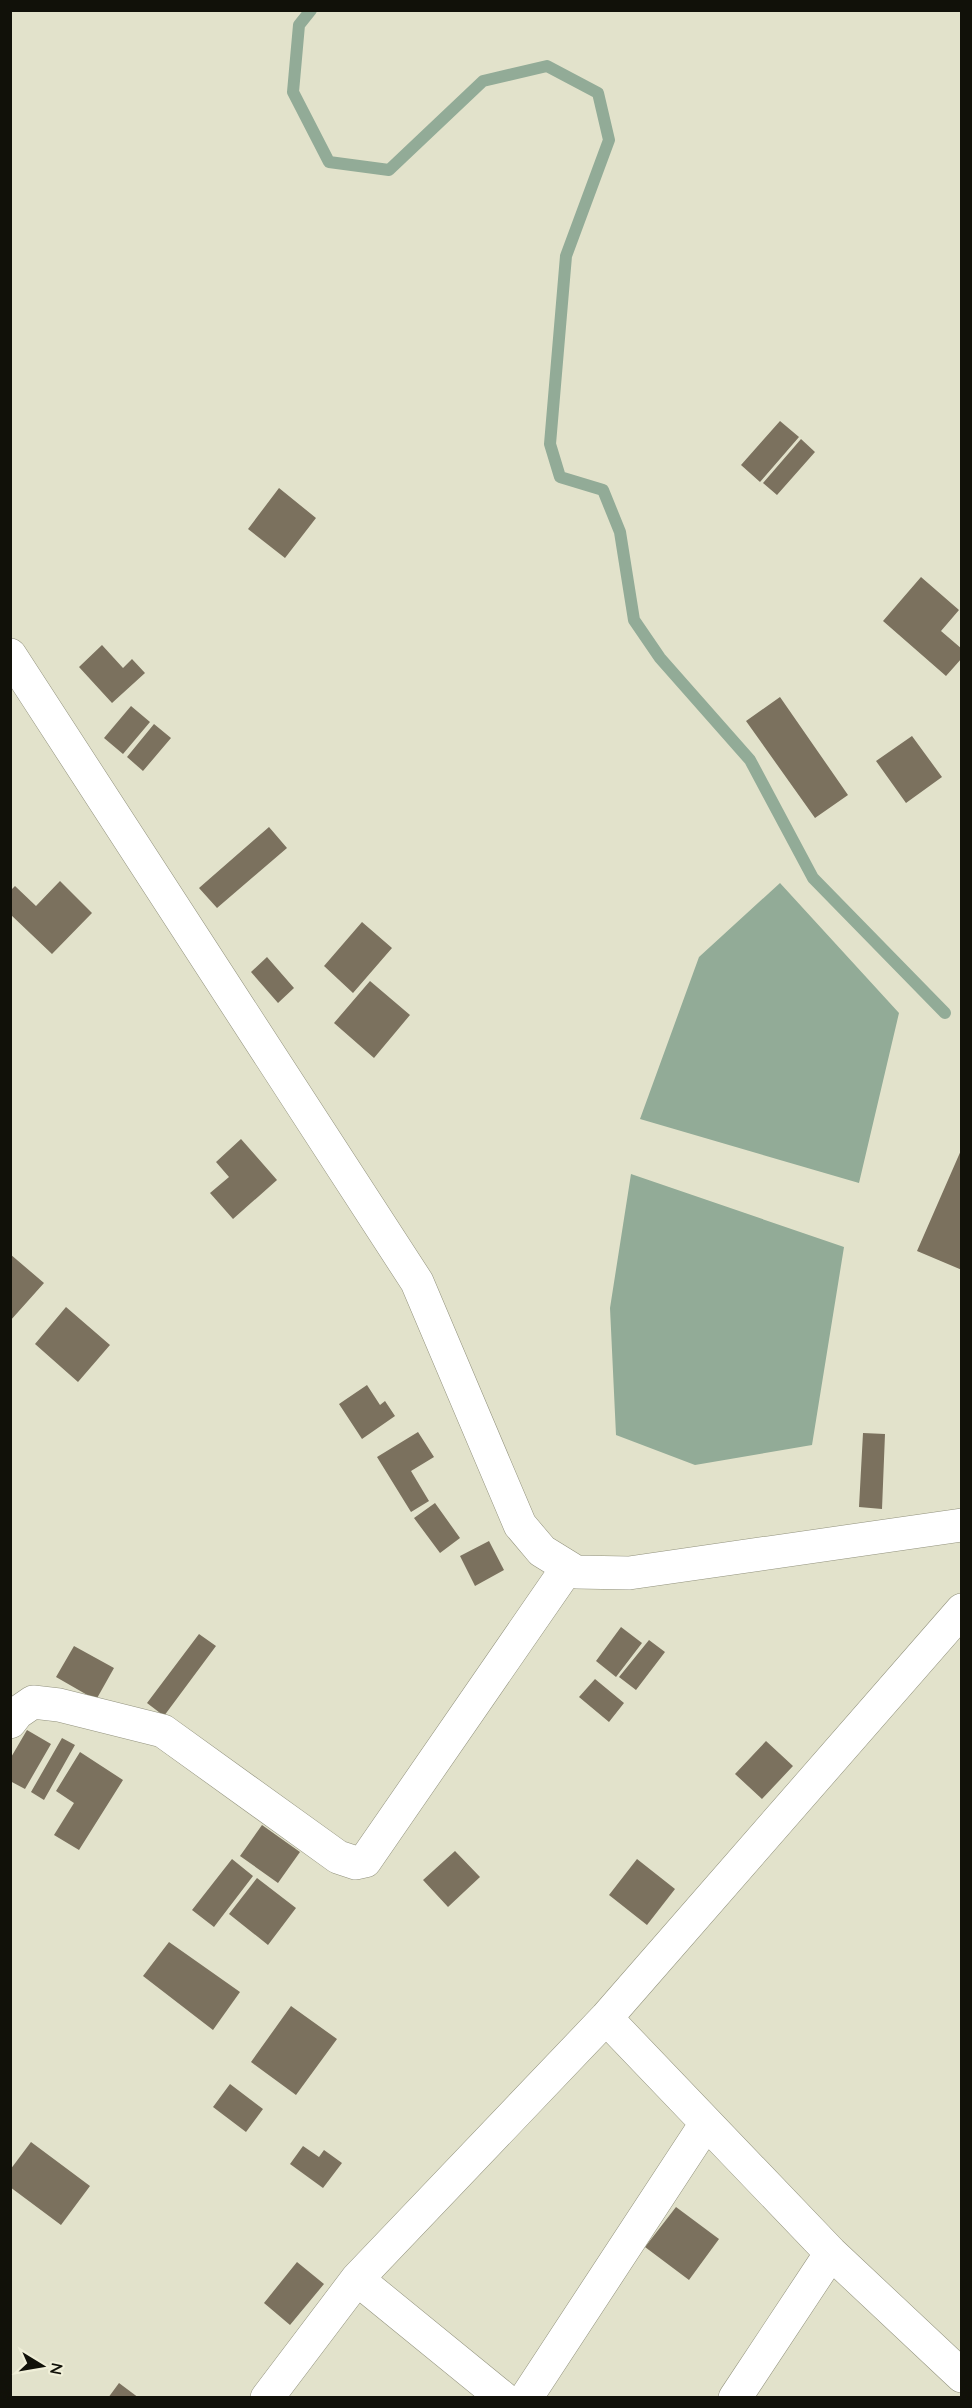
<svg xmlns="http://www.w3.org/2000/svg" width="972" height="2408" viewBox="0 0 972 2408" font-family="Quicksand,sans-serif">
	<rect width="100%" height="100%" fill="#e2e2cb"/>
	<path fill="#92ab97" d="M780,883L899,1013L859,1183L640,1119L699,957Z
		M631,1174L844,1247L812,1445L695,1465L616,1435L610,1308Z"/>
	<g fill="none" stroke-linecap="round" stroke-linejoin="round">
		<path stroke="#92ab97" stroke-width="12" d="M311,10L299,25L293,92L329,162L389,170L483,81L547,66L598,93L609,140L566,256L550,444L560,477L603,490L620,532L634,620L660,658L750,760L813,878L945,1013"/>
	</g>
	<path fill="#7b715e" d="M780,421L799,437L760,482L741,465Z
		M801,439L815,452L777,495L763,483Z
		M279,488L316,518L285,558L248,529Z
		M921,577L959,610L941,631L962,649V658L946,676L883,621Z
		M102,645L123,668L132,659L145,673L112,703L79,667Z
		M780,697L848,795L815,818L746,721Z
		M131,706L150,722L123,754L104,738Z
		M154,724L171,738L143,771L127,757Z
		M912,736L942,777L906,803L876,761Z
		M269,827L287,848L217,908L199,888Z
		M60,881L92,913L52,954L10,914V891L15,886L36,906Z
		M362,922L392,948L353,993L324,966Z
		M267,957L294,988L278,1003L251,972Z
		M370,981L410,1015L374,1058L334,1023Z
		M241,1139L277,1180L233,1219L210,1193L229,1177L216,1162Z
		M962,1148V1270L917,1251Z
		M10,1254L44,1283L10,1321Z
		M66,1307L110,1345L78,1382L35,1344Z
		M367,1385L380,1405L385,1401L395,1416L362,1439L339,1404Z
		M418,1432L434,1457L411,1471L429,1501L411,1512L377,1457Z
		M863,1433L885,1434L882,1509L859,1507Z
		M435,1503L460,1538L440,1553L414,1518Z
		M489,1541L504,1570L475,1586L460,1556Z
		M621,1627L642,1643L616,1677L596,1661Z
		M199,1634L216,1646L164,1716L147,1703Z
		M649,1640L665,1652L636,1690L619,1677Z
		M74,1646L114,1668L96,1700L56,1677Z
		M595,1679L624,1703L609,1722L579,1697Z
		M27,1730L51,1744L25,1789L10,1781V1759Z
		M62,1738L75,1745L44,1800L31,1792Z
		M766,1741L793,1766L762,1799L735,1774Z
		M80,1752L123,1780L79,1850L54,1835L74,1803L56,1791Z
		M262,1825L300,1852L278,1883L240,1856Z
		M455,1851L480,1877L448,1907L423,1880Z
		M232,1859L253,1876L214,1927L192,1910Z
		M637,1859L675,1889L647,1925L609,1895Z
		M257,1878L296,1908L268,1945L229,1914Z
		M169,1942L240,1992L213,2030L143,1976Z
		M291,2006L337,2039L296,2095L251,2062Z
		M230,2084L263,2109L246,2132L213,2107Z
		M31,2142L90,2186L61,2225L10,2187V2170Z
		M303,2146L319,2157L324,2150L342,2163L323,2188L290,2164Z
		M676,2207L719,2239L689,2280L645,2247Z
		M297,2262L324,2284L290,2325L264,2303Z
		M119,2383L139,2398H108Z"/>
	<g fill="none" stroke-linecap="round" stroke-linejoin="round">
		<defs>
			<path id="street" d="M10,655L417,1282L520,1525L542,1551L576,1572L629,1573L962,1525
				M10,1722L17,1713L33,1702L59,1705L163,1731L338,1857L356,1863L365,1861L568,1567
				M606,2018L831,2253L962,2376
				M357,2279L503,2398
				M267,2398L357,2279L606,2018L962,1610
				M526,2398L705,2125
				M735,2398L831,2253"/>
		</defs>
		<use href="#street" stroke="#92927d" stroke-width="34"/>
		<use href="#street" stroke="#fff" stroke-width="33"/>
	</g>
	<rect width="972" height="2408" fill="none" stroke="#111109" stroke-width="24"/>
	<g transform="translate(42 2366) rotate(101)" stroke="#f0efd8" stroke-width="4.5" paint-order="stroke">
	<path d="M0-4.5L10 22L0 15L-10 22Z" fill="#111109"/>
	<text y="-9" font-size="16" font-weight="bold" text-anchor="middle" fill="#111109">N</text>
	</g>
</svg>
